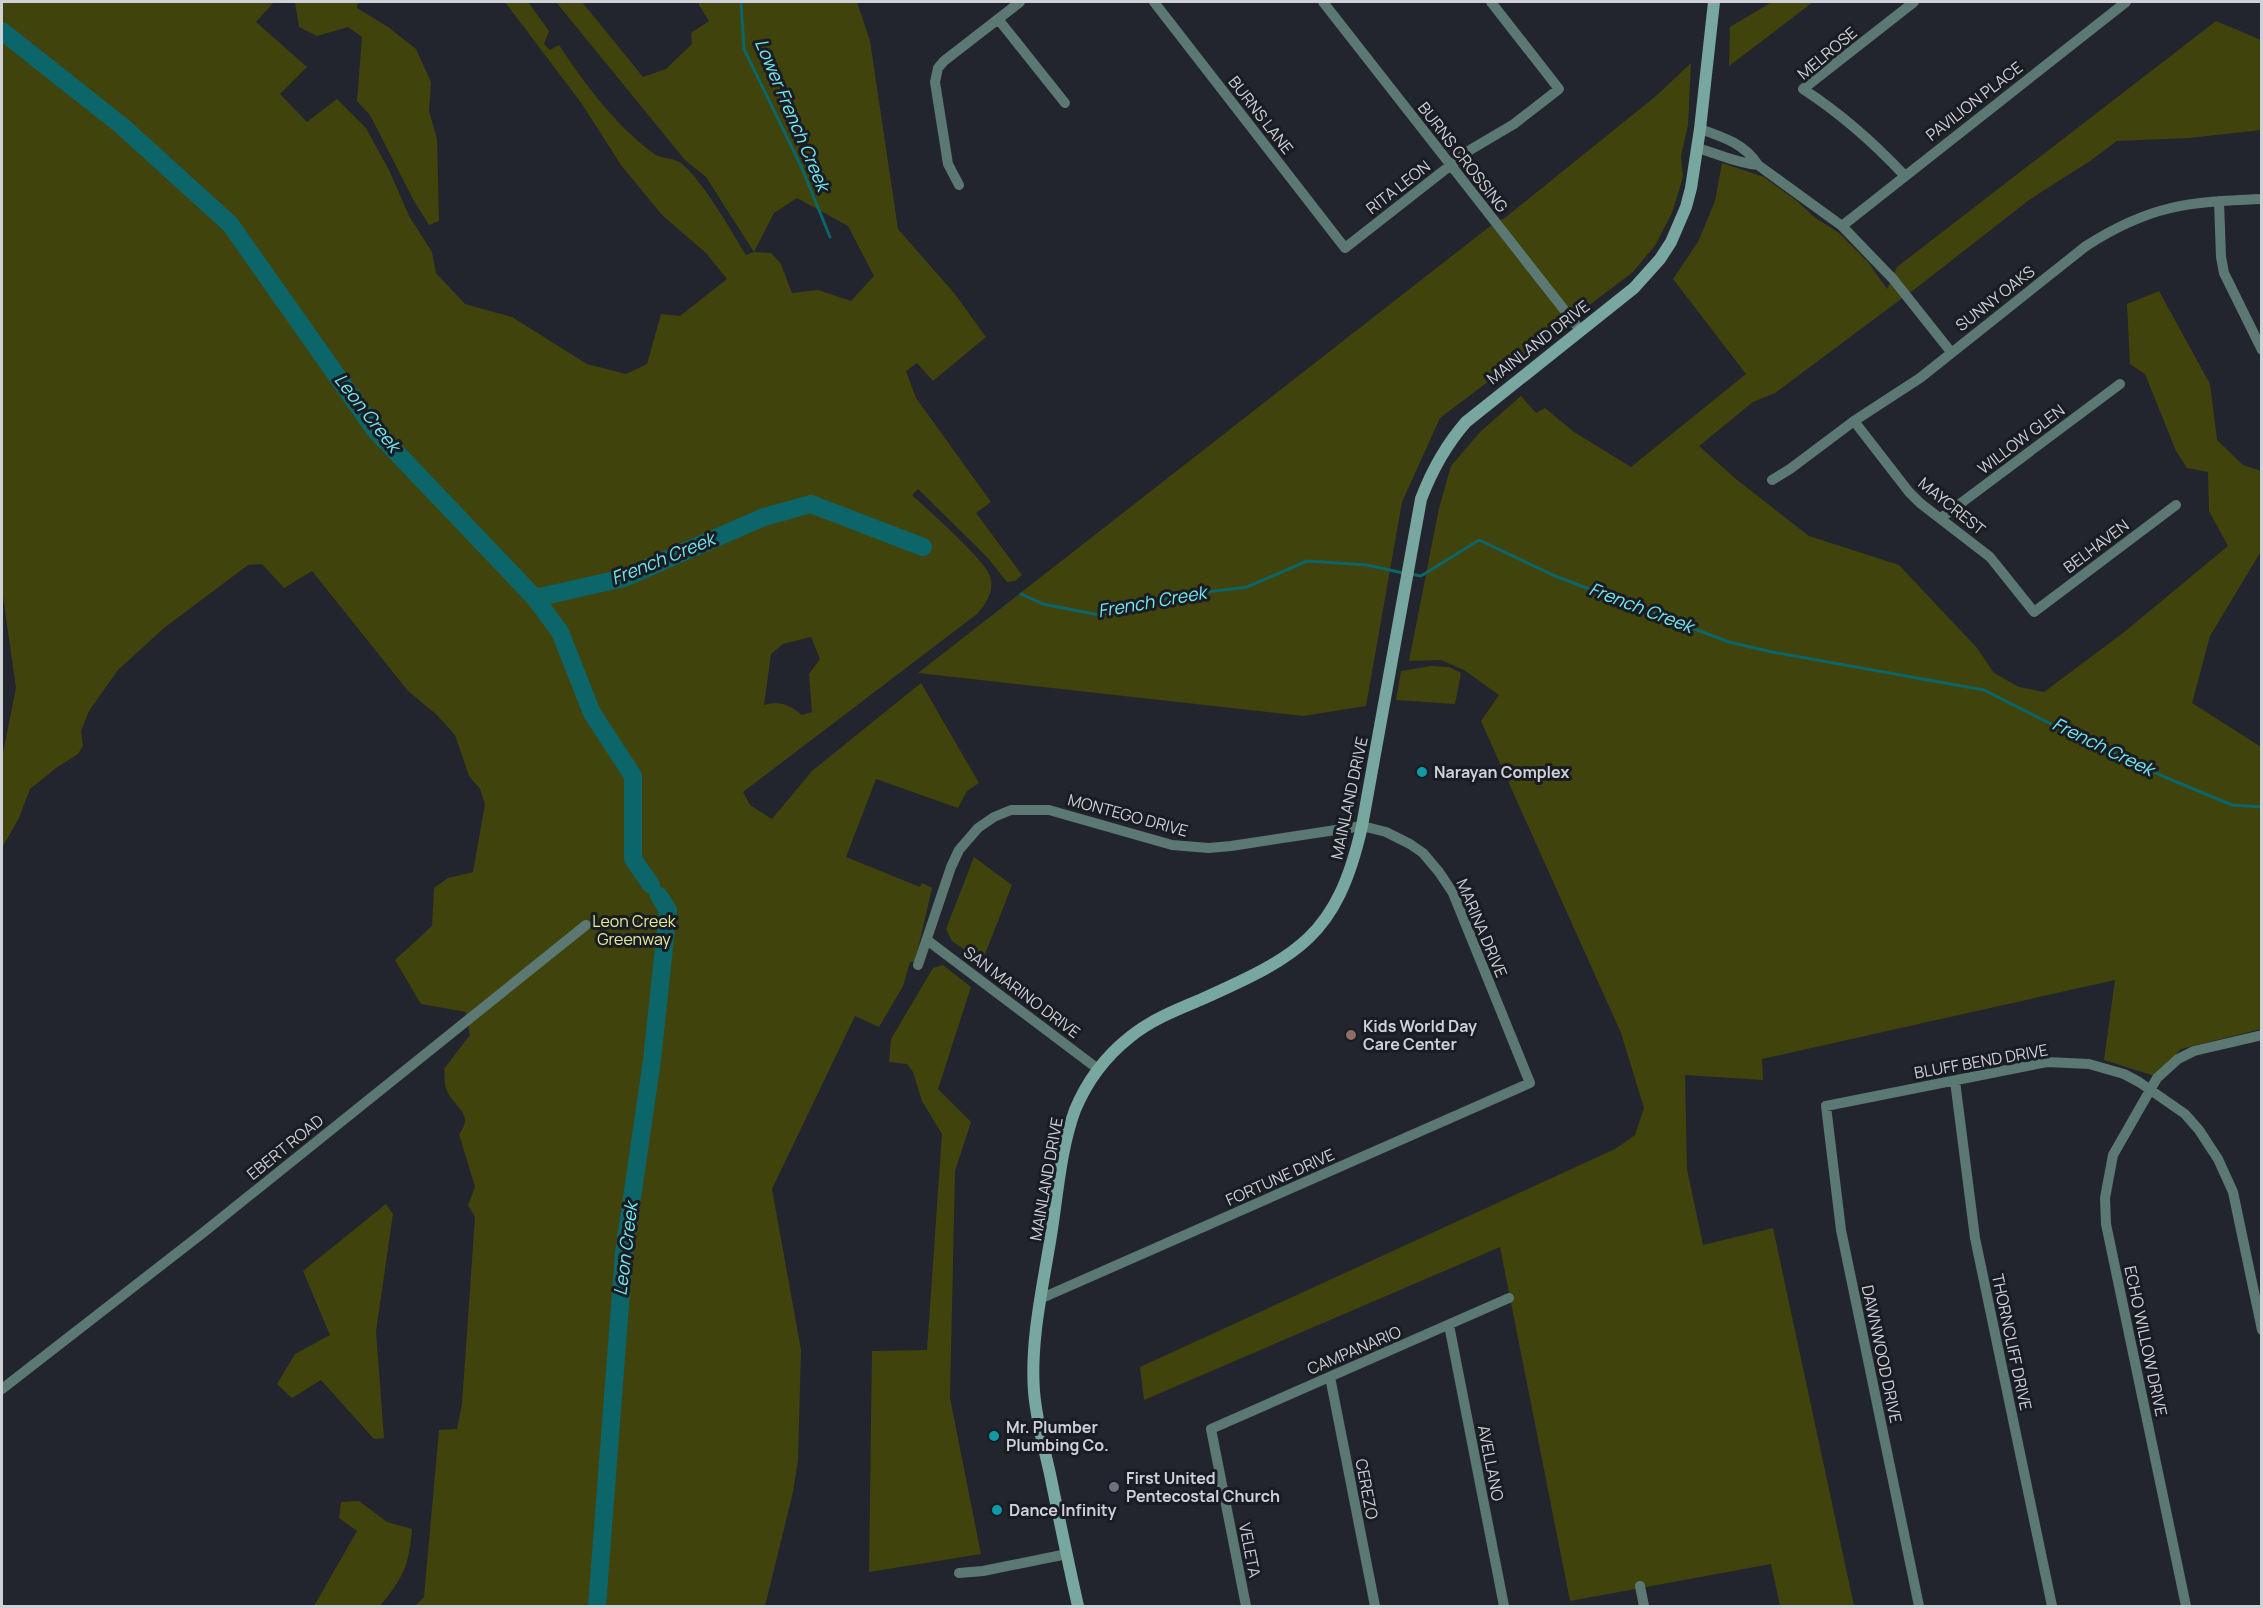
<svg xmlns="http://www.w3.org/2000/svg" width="2263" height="1608" viewBox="0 0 2263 1608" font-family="Manrope,sans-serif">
	<rect width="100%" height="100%" fill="#23252e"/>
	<path fill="#40430b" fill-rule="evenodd" d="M2,2H274L256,22L307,67L280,94L307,122L337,99L366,128L390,172L409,216L432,252L436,273L465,304L512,317L587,364L626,374L647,364L661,314L680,316L727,279L706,253L662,215L621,165L582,104L505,2H528L549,31L544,44L550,50L559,45C585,84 615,125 653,153C660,159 671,157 679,162C699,174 733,234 746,255L754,252L706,177L685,160L556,2H582L643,77L666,69L692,44L691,33L709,21L699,5V2H857L870,41L898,229L954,293L986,337L933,381L917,363L906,371L916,398L991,502L976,513L1022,575L1015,581L1007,582L987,557L918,489L912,495C928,510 984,559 990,576C995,590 986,604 977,614L743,792L750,805L772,819L812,771L921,683L979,783L967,791L958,808L876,779L846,857L920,887L922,883L932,888L915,962H910L903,986L879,1027L855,1016L772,1189L801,1350L798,1460L793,1492L765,1606H415L424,1597L439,1430L457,1429L462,1404L475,1217L468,1205L475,1187L459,1134C476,1112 452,1108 446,1088C444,1083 445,1075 444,1069L470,1035L466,1012L421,1004L395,960L432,926L434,888L448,878L473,872L485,804L480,789L469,776L455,735L437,715L408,691L312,571L284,588L262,564L248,565L164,628L118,670L89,711L81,731L83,746L78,754L56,768L30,789L19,818L2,848V758L16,688L2,589ZM797,198L848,226L874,276L851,301L818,290L792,293L781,264L771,253L754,252L774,213ZM811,637L820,659L809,674L812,712L802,715C788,704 780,701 764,705L771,654L783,644Z
		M295,2H358L357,8L388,27L416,49L431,82L429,111L437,139L439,221L429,225L414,201L370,115L357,101L362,37L348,27L317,36L299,27Z
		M1772,2H1813L1729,66L1730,27Z
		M2216,21L2261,40V130L2189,138L2117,141L2090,161L2029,200L1924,282L1775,393L1753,402L1699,446L1737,480L1809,536L1899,565L1977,648L1994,673L2019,687L2044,692L2123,633L2228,546L2209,511L2208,472L2187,468L2176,451L2145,374L2130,364L2127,304L2159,291L2210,384L2217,440L2243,465L2261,471V554L2260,553L2210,636L2192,703L2261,747V1029L2181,1049L2155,1076L2104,1060L2115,980L1762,1059L1763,1080L1685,1075L1687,1169L1703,1245L1773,1228L1854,1606H1780L1771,1564L1570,1601L1500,1247L1144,1400L1140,1367L1615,1149L1635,1135L1644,1108L1621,1033L1481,721L1499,695L1464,670L1441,660L1409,661L1439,508L1451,466L1480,432L1521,396L1536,413L1545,408L1574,432L1631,467L1746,374L1673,279L1698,242L1715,201L1722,163L1764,177L1797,201L1814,217L1839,233L1868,262L1887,289L1897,267Z
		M1691,63L1688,125L1681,156L1683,177L1672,213L1656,244L1633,272L1440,418L1402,502L1366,706L1303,716L918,673L1489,227L1506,217L1656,96Z
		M1431,666L1449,667L1461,673L1455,704L1396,700L1401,671Z
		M974,857L1012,885L982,962L952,941L946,929Z
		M943,965L971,987L938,1089L971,1122L955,1171L950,1398L981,1554L869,1572L872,1351L927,1350L942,1134L922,1101L913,1072L907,1064L889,1062L891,1039L933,968Z
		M386,1204L393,1214L376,1331L384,1438L374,1439L321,1380L292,1398L277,1384L295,1354L330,1335L303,1271Z
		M359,1501L387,1522L412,1529C409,1566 403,1578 380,1606H314L357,1531L339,1518L341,1502Z"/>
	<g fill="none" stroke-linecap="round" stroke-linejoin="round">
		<path stroke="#0c6569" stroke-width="3" d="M741,2L744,49L801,166L830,237
			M1410,574L1421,576L1479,540L1555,576L1729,642L1772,652L1984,690L2057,727L2167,778L2232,805L2262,807
			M1021,594L1043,604L1099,615L1175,596L1247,587L1307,561L1367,565L1403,573"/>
		<path stroke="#0c6569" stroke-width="18" d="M2,31L122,126L230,224L375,430L535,598L560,632L592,713L633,776V859L651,885
			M535,598L624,578L764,517L811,504L923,547
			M597,1606L624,1253L652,1060L668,910L659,896"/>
		<path stroke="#5b7873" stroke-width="10" d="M1154,2L1345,248L1470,150L1514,124L1559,89L1491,2
			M1323,2L1580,330
			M998,19L1065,103
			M1700,129C1723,137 1745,144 1758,165L1842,226L1893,279L1951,352
			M1697,148C1719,154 1736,163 1758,165
			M1904,175C1874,143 1840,113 1803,89L1914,2
			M959,185L948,164L935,82L938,68L944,61L1020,2
			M2219,201L2221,257L2224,273L2262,350
			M1842,226L2126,2
			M1854,421L1909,492L1920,503L1990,557L2034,612L2176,505
			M1772,480L1790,469L1854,421L1920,378L2086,246C2150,205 2187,202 2262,199
			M1941,518L2120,384
			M927,940L1098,1069
			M918,965L951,867L959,850L978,828L994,817L1011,810H1049L1172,845L1209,848L1231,846L1362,826L1386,832L1410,844L1423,853L1439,872L1453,893L1530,1083L1042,1298
			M1955,1081L1975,1238L2052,1606
			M1449,1325L1504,1606
			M1330,1377L1375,1606
			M2,1389L204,1232L586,925
			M959,1573L983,1571L1067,1554
			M1640,1586L1644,1606
			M1246,1606L1211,1429L1509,1298
			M1919,1606L1841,1230L1826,1106L2047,1062L2089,1064L2124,1074L2139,1082L2185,1114L2199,1130L2218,1159L2233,1192L2262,1330
			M2186,1606L2106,1224L2105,1198L2113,1155L2157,1078L2178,1059L2194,1051L2262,1035"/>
		<path stroke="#78a7a0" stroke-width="12" d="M1078,1606C1068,1562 1059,1518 1050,1474C1044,1447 1036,1419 1034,1391C1030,1338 1044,1282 1052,1229C1058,1190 1061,1148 1075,1110C1087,1081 1106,1056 1130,1037C1151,1020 1176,1010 1200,1000C1298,956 1337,937 1362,826L1421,499C1432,470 1445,446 1466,422L1634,288L1660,259L1671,242L1686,207L1691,188L1700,129L1714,2"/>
	</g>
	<g fill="#0f9aa8" stroke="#1a1c24" stroke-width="2">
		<circle cx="1422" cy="772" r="6"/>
		<circle cx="994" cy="1436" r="6"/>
		<circle cx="997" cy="1510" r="6"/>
	</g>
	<circle fill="#8d6e63" stroke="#1a1c24" stroke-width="2" cx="1351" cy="1035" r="6"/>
	<circle fill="#6b7280" stroke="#1a1c24" stroke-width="2" cx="1114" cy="1487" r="6"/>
	<g text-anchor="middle" stroke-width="6" stroke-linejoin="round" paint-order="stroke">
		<g font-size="16" fill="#cfd1d7" stroke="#1a1c24">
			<text transform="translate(1827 53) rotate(-40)" y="6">MELROSE</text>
			<text transform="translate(1974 101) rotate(-38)" y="6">PAVILION PLACE</text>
			<text transform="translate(1261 115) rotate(52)" y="6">BURNS LANE</text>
			<text transform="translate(1463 157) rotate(52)" y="6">BURNS CROSSING</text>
			<text transform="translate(1398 187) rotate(-38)" y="6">RITA LEON</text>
			<text transform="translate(1995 298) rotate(-38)" y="6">SUNNY OAKS</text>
			<text transform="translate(1538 342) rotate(-38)" y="6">MAINLAND DRIVE</text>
			<text transform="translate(2021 439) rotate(-37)" y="6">WILLOW GLEN</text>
			<text transform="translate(1952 506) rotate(39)" y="6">MAYCREST</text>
			<text transform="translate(2096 546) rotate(-37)" y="6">BELHAVEN</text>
			<text transform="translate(1349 798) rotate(-78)" y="6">MAINLAND DRIVE</text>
			<text transform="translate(1128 815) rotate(15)" y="6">MONTEGO DRIVE</text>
			<text transform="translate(1482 928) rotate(67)" y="6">MARINA DRIVE</text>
			<text transform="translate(1022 992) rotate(37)" y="6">SAN MARINO DRIVE</text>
			<text transform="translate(1981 1061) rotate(-10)" y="6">BLUFF BEND DRIVE</text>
			<text transform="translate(285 1147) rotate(-39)" y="6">EBERT ROAD</text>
			<text transform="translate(1280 1177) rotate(-24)" y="6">FORTUNE DRIVE</text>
			<text transform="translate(1046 1179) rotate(-80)" y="6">MAINLAND DRIVE</text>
			<text transform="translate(2146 1341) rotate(78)" y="6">ECHO WILLOW DRIVE</text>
			<text transform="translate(2012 1342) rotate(78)" y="6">THORNCLIFF DRIVE</text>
			<text transform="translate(1354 1350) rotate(-23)" y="6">CAMPANARIO</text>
			<text transform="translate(1882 1354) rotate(78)" y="6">DAWNWOOD DRIVE</text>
			<text transform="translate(1491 1463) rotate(79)" y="6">AVELLANO</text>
			<text transform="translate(1367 1489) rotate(79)" y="6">CEREZO</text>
			<text transform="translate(1250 1550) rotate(79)" y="6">VELETA</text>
		</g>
		<g font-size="16" font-weight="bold" fill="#cfd1d7" stroke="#1a1c24" text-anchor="start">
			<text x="1434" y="778">Narayan Complex</text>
			<text x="1363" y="1032">Kids World Day<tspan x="1363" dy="18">Care Center</tspan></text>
			<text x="1006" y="1433">Mr. Plumber<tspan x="1006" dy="18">Plumbing Co.</tspan></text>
			<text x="1126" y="1484">First United<tspan x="1126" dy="18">Pentecostal Church</tspan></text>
			<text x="1009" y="1516">Dance Infinity</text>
		</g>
		<g font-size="16" fill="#e3eb98" stroke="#1a1c24">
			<text x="634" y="927">Leon Creek<tspan x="634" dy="18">Greenway</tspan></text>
		</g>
		<g font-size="18" font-style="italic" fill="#74e8ee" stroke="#1a1c24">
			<text transform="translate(792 115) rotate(67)" y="6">Lower French Creek</text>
			<text transform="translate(367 413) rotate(52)" y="6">Leon Creek</text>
			<text transform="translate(663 559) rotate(-22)" y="6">French Creek</text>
			<text transform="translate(1152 602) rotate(-10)" y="6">French Creek</text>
			<text transform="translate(1641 608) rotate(21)" y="6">French Creek</text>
			<text transform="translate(2103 747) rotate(26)" y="6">French Creek</text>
			<text transform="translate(626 1249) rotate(-83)" y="6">Leon Creek</text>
		</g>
	</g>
	<rect width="2263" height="1608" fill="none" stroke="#cfd1d7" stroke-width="6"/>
</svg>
